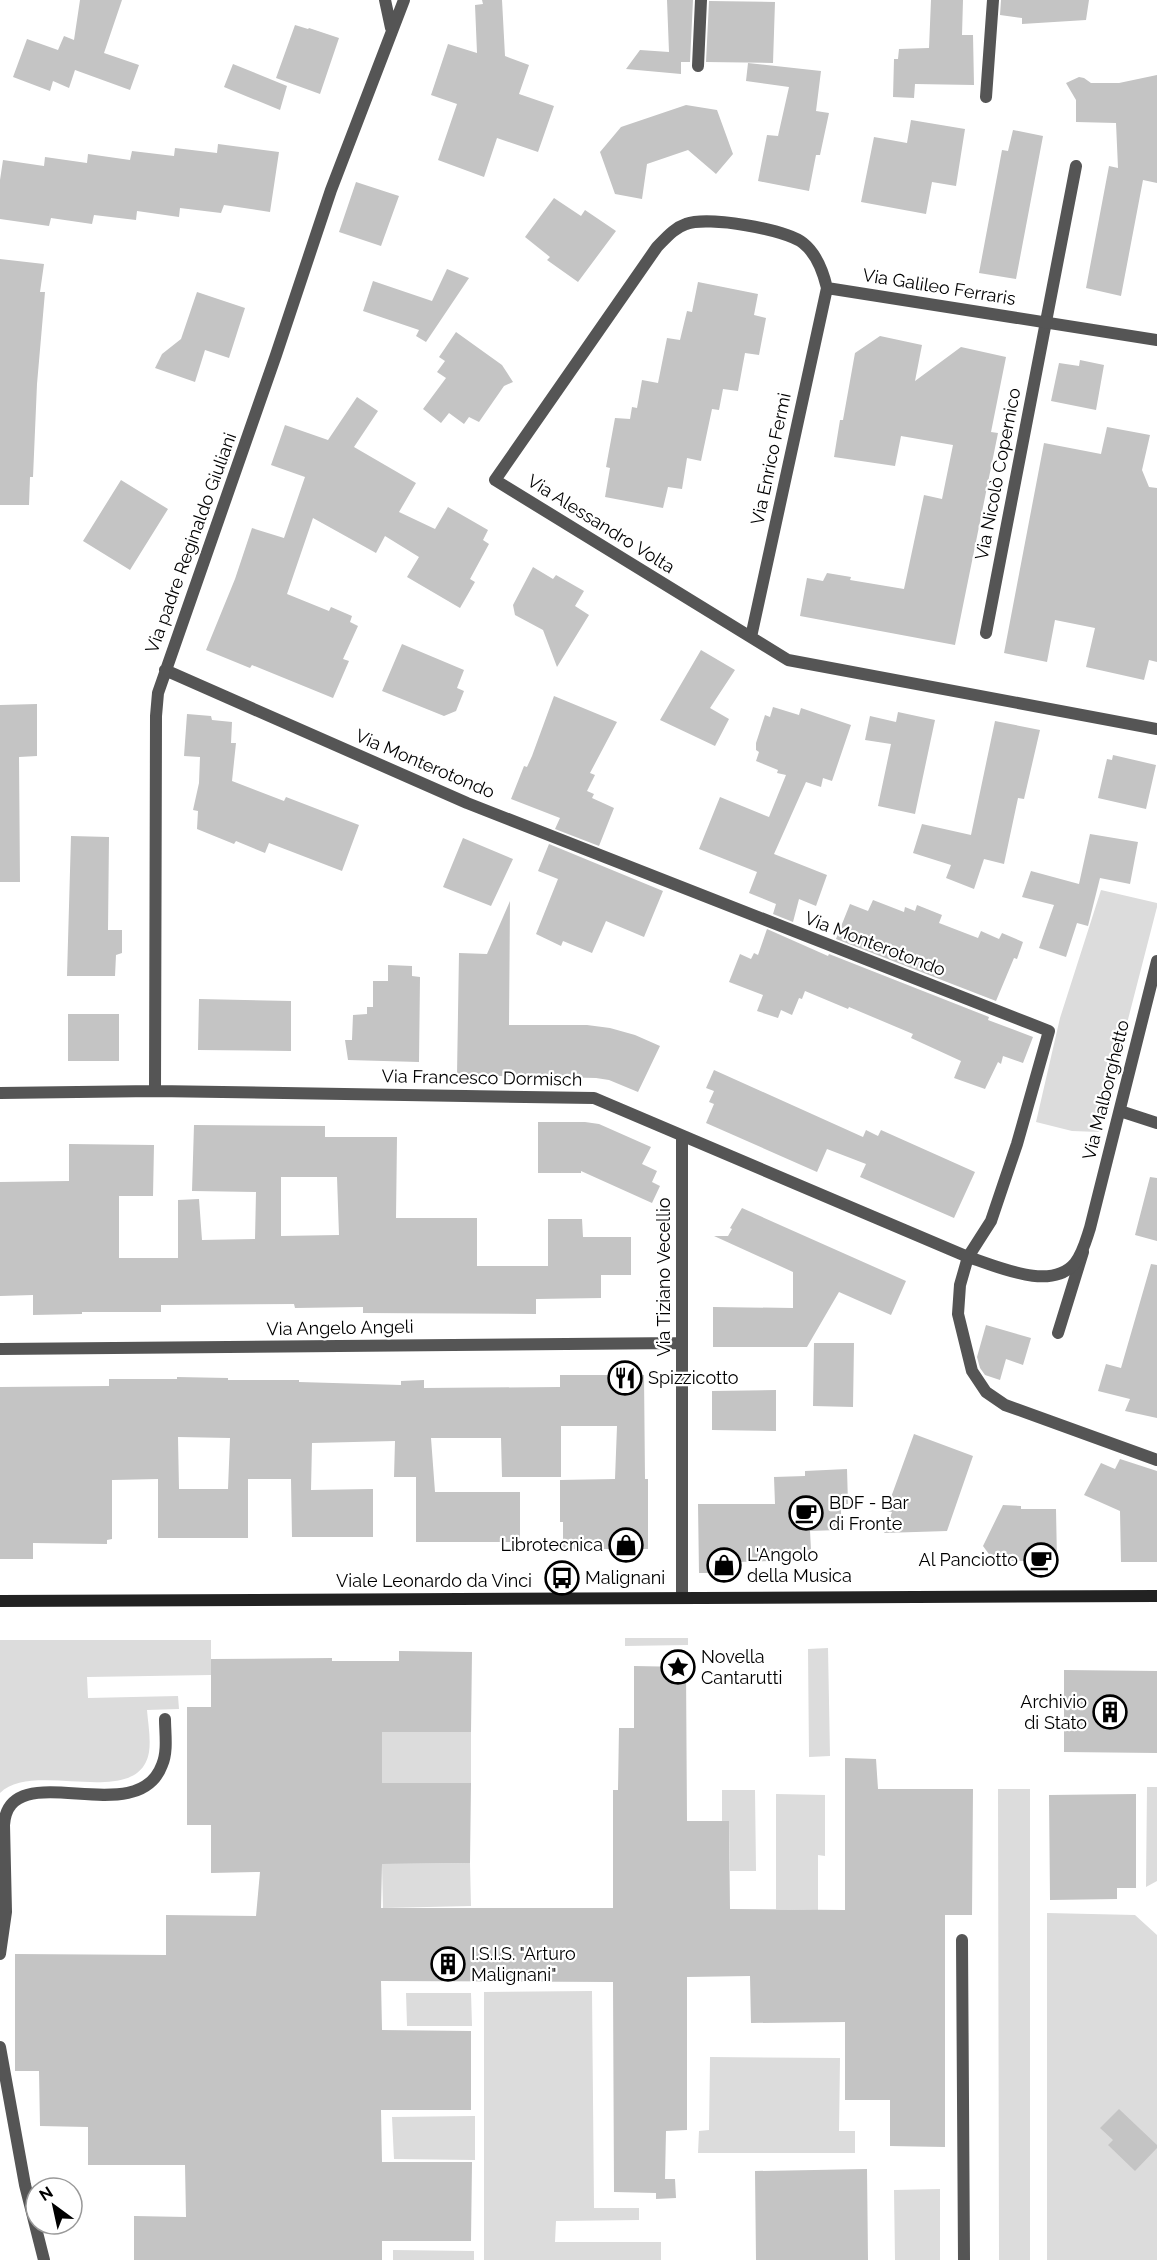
<svg xmlns="http://www.w3.org/2000/svg" width="1157" height="2260" viewBox="0 0 1157 2260" font-family="Raleway,sans-serif">
	<rect width="100%" height="100%" fill="#fff"/>
	<path fill="#dcdcdc" d="M1101,890L1157,903V907L1099,1132L1072,1131L1036,1122L1060,1018Z
		M625,1638H688V1645L625,1646Z
		M0,1640H211V1675L87,1677L88,1698L178,1696L179,1709L147,1710C148,1723 151,1739 149,1752C139,1811 33,1759 0,1793Z
		M828,1648L830,1756L809,1757L808,1649Z
		M382,1732H471V1783H399L382,1791Z
		M1147,1787H1157V1881L1146,1887Z
		M998,1789H1030V2260H999Z
		M722,1790H755L756,1871H730L729,1821H722Z
		M776,1794L825,1795V1856L818,1855V1910L776,1909Z
		M470,1863L471,1906L383,1908L382,1864Z
		M1047,1913L1135,1915L1157,1935V2260H1047Z
		M592,1991L594,2208H639V2220L556,2221L555,2242H661V2260H484V1992Z
		M406,1993H471L472,2026H407Z
		M710,2057L840,2058L839,2131H855V2153H698L699,2131L709,2130Z
		M475,2116V2160L394,2159L392,2117Z
		M940,2189V2260H895L894,2190Z
		M393,2250L474,2251V2260H393Z"/>
	<path fill="#c4c4c4" fill-rule="evenodd" d="M80,0H122L104,53L139,65L130,90L75,70L69,88L53,81L50,91L13,77L27,39L58,50L64,36L74,40Z
		M482,0H502L505,56L529,65L519,94L554,106L538,152L497,138L484,177L438,160L457,104L431,95L448,44L477,53L475,5L483,4Z
		M667,0H693L690,62H681V74L626,69L640,50L669,52Z
		M931,0H963L962,35H973L974,85L915,84L914,98L893,97L894,59H898L899,49L929,48Z
		M1001,0H1089L1086,20L1022,24V18L1000,15Z
		M709,1L775,2L773,63L706,62Z
		M295,25L308,29L309,28L339,38L320,94L276,78Z
		M748,63L821,71L816,111L829,113L820,155H816L809,191L758,181L767,135L778,136L789,87L746,81Z
		M233,64L287,86L280,110L224,87Z
		M1157,75V183L1143,180L1121,296L1086,288L1109,166L1118,168L1116,123L1076,122V100L1066,83L1079,77L1084,78L1091,83H1119Z
		M686,105L717,110L733,154L716,174L688,150L647,164L642,199L615,194L600,152L621,127Z
		M911,120L965,129L956,186L932,182L926,214L861,202L874,137L907,143Z
		M1013,130L1043,136L1016,279L979,273L1002,150L1008,151Z
		M218,144L279,152L270,212L224,205L221,213L180,208L179,217L137,211L136,220L94,215L92,224L51,218L49,226L0,219V180L3,160L44,166L45,157L87,163L88,154L130,160L132,151L174,156L175,148L217,153Z
		M356,182L399,196L381,246L339,232Z
		M554,198L581,216L585,210L616,231L578,282L547,260L550,257L525,237Z
		M0,259L44,264L40,292H45L37,384L33,477H30L29,505H0Z
		M447,269L469,278L426,342L416,336L419,330L363,311L373,281L432,301Z
		M698,282L758,294L754,315L766,318L759,355L745,353L738,391L723,389L719,410L712,409L701,461L687,458L682,489L668,487L663,508L605,497L610,468L606,467L615,418L630,419L632,407L637,408L642,380L658,383L667,338L680,340L687,311L692,312Z
		M197,292L245,308L229,358L205,350L195,382L155,368L162,354L181,339Z
		M456,332L502,365L513,382L504,386L479,422L469,417L464,424L449,413L441,423L423,409L446,378L437,372L445,361L439,357Z
		M880,336L922,345L915,381L961,347L1006,357L991,432L998,433L955,645L800,616L807,578L823,581L827,573L851,577L850,580L904,589L924,495L942,499L953,445L901,436L895,466L834,457L840,420H843L855,353Z
		M1080,360L1104,365L1096,410L1051,401L1059,363L1079,366Z
		M357,397L378,411L354,447L416,483L399,512L435,529L448,507L488,530L483,540L489,544L470,579L475,582L460,608L407,577L419,557L385,536L376,553L313,518L287,594L329,611L331,607L352,616L350,622L358,626L343,659L349,661L333,698L252,665L250,668L206,650L235,579L252,528L284,538L305,477L271,465L285,425L328,440Z
		M1107,427L1150,435L1142,470L1149,487L1157,488V662L1149,660L1144,680L1086,667L1095,628L1055,620L1047,662L1004,653L1044,443L1101,454Z
		M121,480L168,509L130,570L83,541Z
		M533,567L553,579L556,575L584,591L575,606L589,615L557,667L543,630L515,615L513,605Z
		M402,644L464,670L457,688L464,691L456,711L444,716L382,691Z
		M701,650L735,670L710,708L729,719L715,746L660,720Z
		M554,696L617,722L590,773L595,775L587,791L594,794L592,798L614,808L599,846L555,829L560,818L511,799L524,766L527,767L532,756Z
		M37,704V756L19,757L20,882H0V705Z
		M773,707L799,715L801,708L851,725L832,781L823,778L821,787L806,782L774,854L827,875L816,906L799,899L793,922L773,914L776,904L749,893L757,872L699,849L720,797L769,817L786,775L777,773L778,770L756,761L759,752L756,750V743L765,715L770,717Z
		M898,712L935,720L915,814L878,806L891,744L865,740L870,716L896,722Z
		M187,714L211,716L212,720L232,722L231,743H236L232,781L284,801L286,797L359,825L342,871L269,843L265,853L236,841L234,844L197,829L198,811L193,810L199,783L200,757L184,756Z
		M995,721L1040,730L1024,799L1018,798L1004,864L984,859L974,889L946,878L951,865L913,853L922,824L971,835Z
		M1113,755L1156,765L1146,809L1098,798L1107,759L1112,760Z
		M1090,834L1138,842L1130,884L1100,878L1088,926L1077,923L1066,957L1039,948L1054,905L1022,897L1031,871L1079,884Z
		M71,836L109,837L108,930H122V953L116,955L115,976H67Z
		M463,838L513,859L491,906L443,887Z
		M549,844L663,891L644,937L606,921L592,953L563,941L561,946L536,934L558,879L538,871Z
		M873,900L904,912L905,907L915,911L917,905L942,915L939,923L978,938L981,931L999,939L1002,933L1023,942L1017,959L1014,958L996,1001L836,939L850,904L868,911Z
		M510,901L509,1025H587L610,1028L635,1035L660,1046L638,1092L609,1080L596,1078L457,1075L459,953L487,954Z
		M767,929L828,956L829,954L989,1017L988,1020L1033,1037L1023,1063L1003,1056L1001,1064L998,1062L985,1089L954,1078L961,1061L911,1038L913,1034L849,1007L848,1009L805,991L802,999L799,998L792,1015L781,1010L778,1018L757,1011L763,995L729,982L740,954L751,959L754,953L758,955Z
		M388,965L412,966V976L420,977L419,1062L348,1060L345,1040H352L353,1015L367,1014V1007H373V981H388Z
		M199,999L291,1001V1051L198,1050Z
		M68,1014H119V1061H68Z
		M714,1070L863,1137L866,1130L878,1136L881,1130L975,1172L954,1218L860,1177L866,1164L827,1149L817,1172L706,1123L714,1104L709,1102L714,1091L706,1088Z
		M538,1122H585L599,1124L651,1147L642,1164L657,1171L652,1182L660,1186L652,1203L581,1171V1173H538Z
		M194,1125L325,1126V1137H397L396,1218H477V1266H548V1219H582L583,1237H631V1275H601V1298L536,1299V1314L363,1313V1307L295,1308L294,1304L161,1305V1312H82V1314L33,1315V1295L0,1296V1182L69,1181V1144L154,1145L153,1196H119V1258H178V1200L199,1199L202,1240L255,1239L256,1192L192,1191ZM281,1177H337L339,1235L281,1236Z
		M1150,1177L1157,1178V1241L1135,1235Z
		M742,1208L906,1281L891,1315L839,1292L807,1347H713V1307L793,1308V1272L714,1236H728L732,1229L730,1228Z
		M1151,1264L1157,1265V1418L1125,1411L1130,1399L1098,1391L1106,1364L1121,1368Z
		M986,1325L1031,1338L1023,1365L1006,1359L1000,1380L985,1375L980,1368L977,1357Z
		M814,1343H854L853,1407L813,1406Z
		M560,1375H644L645,1479H648V1549H563V1522H560V1480L615,1479L617,1426H561V1477H502L501,1438H431L435,1492H520V1542H416V1477H394L395,1441L312,1443L311,1490L373,1489V1537H292L291,1479H248V1538H158V1479L112,1480V1539L107,1540V1544L33,1543V1559H0V1387L109,1386V1379H177V1377L228,1378V1380H299V1382L401,1385V1381L424,1380V1388L560,1387ZM178,1437L230,1438L228,1489H179Z
		M776,1390V1431L712,1430V1391Z
		M914,1434L973,1456L947,1531L884,1533L892,1512L886,1511Z
		M1120,1459L1157,1471V1562H1121L1120,1511L1084,1495L1101,1463L1115,1469Z
		M847,1469L848,1504H841V1516H838V1530L810,1531L811,1550L775,1552V1561L737,1562V1573H699L698,1504H775L774,1477L805,1476V1471Z
		M1003,1505L1021,1506V1509H1056L1057,1561H994L983,1546Z
		M399,1651L472,1652L471,1732H382V1783H471L470,1863L382,1864L381,1908H613V1790H618L619,1728H634V1666L686,1667L687,1821H729L730,1909L845,1910V1758L876,1759L878,1789H973L972,1915H945V2147L890,2146V2100H845V2022L751,2023L750,1976L687,1977V2130L666,2131L665,2179H675L676,2198L656,2199V2193L614,2192L613,1982L381,1981L382,2030L471,2031V2110H381L382,2162H472L471,2241H382V2260H134V2216L186,2217L185,2165H88V2127L40,2126L39,2071H15V1954L166,1955V1915L256,1916L260,1872L211,1873V1825H187V1707H211V1659L332,1658V1661H399Z
		M1064,1670L1157,1671V1753L1064,1752Z
		M1136,1794V1888H1117V1899L1050,1900L1049,1795Z
		M1119,2109L1157,2145V2148L1135,2171L1108,2145L1113,2140L1100,2128Z
		M867,2169L868,2260H756L755,2171Z"/>
	<g fill="none" stroke-linecap="round" stroke-linejoin="round">
		<path stroke="#555" stroke-width="12" d="M986,633L1076,166
			M1120,1111L1157,1123
			M1058,1333L1083,1252
			M0,1912H6L4,1825C9,1753 137,1833 162,1765C168,1751 165,1733 165,1719
			M962,1940L964,2260
			M0,1954L6,1912
			M0,2047L25,2185L44,2260"/>
		<path stroke="#555" stroke-width="12" d="M385,0L391,28
			M698,66L701,0
			M986,97L993,0
			M827,288L1157,340
			M751,637L827,288C823,271 817,254 803,243C785,229 708,216 686,224C674,228 666,238 657,247L495,480L788,660L1157,729
			M165,670L467,803L1049,1031L1017,1144L991,1221L968,1257L960,1285L958,1314L972,1371L986,1392L1005,1405L1157,1460
			M155,1091L156,716L158,693L276,355L331,190L404,0
			M0,1093L155,1091L594,1098L968,1257C997,1266 1051,1292 1075,1263C1083,1253 1086,1240 1090,1228L1157,961
			M0,1349L681,1343
			M682,1598V1137"/>
		<path stroke="#222" stroke-width="12" d="M0,1601L1157,1596"/>
	</g>
	<defs>
		<symbol id="restaurant-ring" viewBox="-11 -11 22 22"><circle r="9.5" fill="#fff" stroke="#000" stroke-width="1.5"/><path d="M-5-6h1v4h1v-4h1v4h1v-4h1v5L-1.5 .5V6h-2V.5L-5-1ZM5-6V6H3V1.5H1.5Q1.5-4 5-6Z" fill="#000"/></symbol>
		<symbol id="cafe-ring" viewBox="-11 -11 22 22"><circle r="9.5" fill="#fff" stroke="#000" stroke-width="1.5"/><path d="M-5.5-4.5H6V0H3Q3 3.5 0 3.5H-2.5Q-5.5 3.5-5.5 0ZM3-3.2v2h1.7v-2ZM-6 4.5H4V6H-6Z" fill="#000"/></symbol>
		<symbol id="shop-ring" viewBox="-11 -11 22 22"><circle r="9.5" fill="#fff" stroke="#000" stroke-width="1.5"/><path d="M-5-2.5h2.3a2.7 3.5 0 0 1 5.4 0H5L5.5 6h-11ZM-1.5-2.5h3a1.5 2.3 0 0 0-3 0Z" fill="#000"/></symbol>
		<symbol id="bus-ring" viewBox="-11 -11 22 22"><circle r="9.5" fill="#fff" stroke="#000" stroke-width="1.5"/><path d="M-5-6H5V4H4V6H2V4H-2V6H-4V4H-5ZM-3.5-4V0h7V-4ZM-3.5 1.2v1.5H-2V1.2ZM2 1.2v1.5H3.5V1.2Z" fill="#000"/></symbol>
		<symbol id="sight-ring" viewBox="-11 -11 22 22"><circle r="9.5" fill="#fff" stroke="#000" stroke-width="1.5"/><path d="M0-6L1.8-2.2L6-1.7L2.9 1.2L3.7 5.4L0 3.3L-3.7 5.4L-2.9 1.2L-6-1.7L-1.8-2.2Z" fill="#000"/></symbol>
		<symbol id="building-ring" viewBox="-11 -11 22 22"><circle r="9.5" fill="#fff" stroke="#000" stroke-width="1.5"/><path d="M-4-6H4V6H1V3H-1V6H-4ZM-2.5-4.3h1.7v1.8h-1.7ZM.8-4.3h1.7v1.8H.8ZM-2.5-1h1.7V.8h-1.7ZM.8-1h1.7V.8H.8Z" fill="#000"/></symbol>
	</defs>
	<g fill-rule="evenodd">
		<use href="#restaurant-ring" x="606" y="1359" width="38" height="38"/>
		<use href="#cafe-ring" x="787" y="1494" width="38" height="38"/>
		<use href="#shop-ring" x="607" y="1526" width="38" height="38"/>
		<use href="#cafe-ring" x="1022" y="1541" width="38" height="38"/>
		<use href="#shop-ring" x="705" y="1546" width="38" height="38"/>
		<use href="#bus-ring" x="543" y="1559" width="38" height="38"/>
		<use href="#sight-ring" x="659" y="1648" width="38" height="38"/>
		<use href="#building-ring" x="1091" y="1693" width="38" height="38"/>
		<use href="#building-ring" x="429" y="1945" width="38" height="38"/>
	</g>
	<g text-anchor="middle" stroke-width="4.5" stroke-linejoin="round" paint-order="stroke">
		<g font-size="18" fill="#000" stroke="#fff">
			<text transform="translate(939 287) rotate(9)" y="6">Via Galileo Ferraris</text>
			<text transform="translate(771 459) rotate(-78)" y="6">Via Enrico Fermi</text>
			<text transform="translate(998 474) rotate(-79)" y="6">Via Nicolò Copernico</text>
			<text transform="translate(601 524) rotate(32)" y="6">Via Alessandro Volta</text>
			<text transform="translate(191 543) rotate(-70)" y="6">Via padre Reginaldo Giuliani</text>
			<text transform="translate(425 764) rotate(23)" y="6">Via Monterotondo</text>
			<text transform="translate(875 944) rotate(21)" y="6">Via Monterotondo</text>
			<text transform="translate(482 1078) rotate(1)" y="6">Via Francesco Dormisch</text>
			<text transform="translate(1106 1090) rotate(-76)" y="6">Via Malborghetto</text>
			<text transform="translate(664 1277) rotate(-90)" y="6">Via Tiziano Vecellio</text>
			<text transform="translate(340 1328) rotate(-1)" y="6">Via Angelo Angeli</text>
			<text x="434" y="1587">Viale Leonardo da Vinci</text>
		</g>
		<g font-size="18" fill="#000" stroke="#fff" text-anchor="start">
			<text x="648" y="1384">Spizzicotto</text>
			<text x="829" y="1509">BDF - Bar<tspan x="829" dy="21">di Fronte</tspan></text>
			<text x="603" y="1551" text-anchor="end">Librotecnica</text>
			<text x="747" y="1561">L'Angolo<tspan x="747" dy="21">della Musica</tspan></text>
			<text x="1018" y="1566" text-anchor="end">Al Panciotto</text>
			<text x="585" y="1584">Malignani</text>
			<text x="701" y="1663">Novella<tspan x="701" dy="21">Cantarutti</tspan></text>
			<text x="1087" y="1708" text-anchor="end">Archivio<tspan x="1087" dy="21">di Stato</tspan></text>
			<text x="471" y="1960">I.S.I.S. "Arturo<tspan x="471" dy="21">Malignani"</tspan></text>
		</g>
	</g>
	<g transform="translate(54 2206) rotate(327)"><circle r="28" fill="#ffffff" stroke="#999999" stroke-width="1.5"/>
	<path d="M0-4.5L10 22L0 15L-10 22Z" fill="#000000"/>
	<text y="-9" font-size="16" font-weight="bold" text-anchor="middle" fill="#000000">N</text>
	</g>
</svg>
